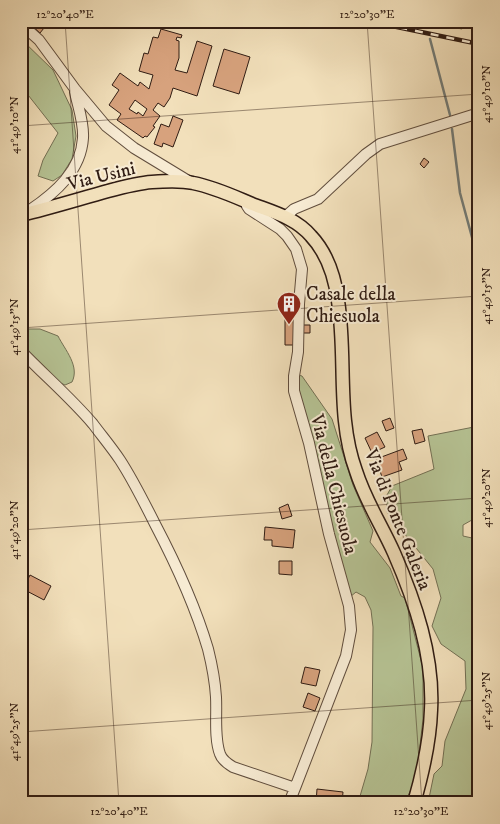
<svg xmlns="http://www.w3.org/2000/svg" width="500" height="824" viewBox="0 0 500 824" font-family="'IM FELL DW Pica',serif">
	<rect width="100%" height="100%" fill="#f2e0bb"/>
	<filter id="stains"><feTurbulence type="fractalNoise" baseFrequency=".004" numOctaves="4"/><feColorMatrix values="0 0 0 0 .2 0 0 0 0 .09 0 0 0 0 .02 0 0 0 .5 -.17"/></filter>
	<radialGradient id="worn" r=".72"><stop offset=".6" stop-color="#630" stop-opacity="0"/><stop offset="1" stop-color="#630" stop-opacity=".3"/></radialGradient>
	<path fill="#b6c394" stroke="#737054" d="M419,21H459L462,29Z
		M21,39L53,70L72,110L76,136L72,159L62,175L53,181L38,176L43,160L58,133L21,86Z
		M21,329H40L58,336C65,350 80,366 72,382L65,385L54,380L21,348Z
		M298,375L302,376L332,419L353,485L373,531L370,542L390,568L401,596L405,598L423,668V719L418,763L412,787L405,803H358L368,769L372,742L373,627L371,610L365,597L356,592L350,597L300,410Z
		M479,426V516L463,525V536L472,538L479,535V803H428L434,774L442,766L445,741L466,689L465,661L441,644L432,626L441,598L433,569L387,512V495L392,486L434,469L428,436Z"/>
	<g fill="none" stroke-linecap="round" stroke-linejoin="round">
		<path stroke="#727b77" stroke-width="2.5" d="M425,21V22
			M430,39L450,115
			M452,129L460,193L479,263"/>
	</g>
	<path fill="#d7a27d" stroke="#301c13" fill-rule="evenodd" d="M31,21H36L44,28L40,33L29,23Z
		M161,29L182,35L181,38L177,37L176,40L179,41V58L175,70L187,73L197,41L212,46L197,96L173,88L170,98L164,107L158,103L153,110L160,116L153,126L155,127L147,137L145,136L143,138L117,120L121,114L109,105L119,90L112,85L120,73L138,86L140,82L149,89L153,75L139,71L144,53L148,54L153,37L158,38ZM135,100L147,109L143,116L138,112L137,114L129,109Z
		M224,49L250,57L239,94L213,86Z
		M173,116L183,120L173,147L163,143L162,147L154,144L161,124L169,127Z
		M424,158L429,162L424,168L420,164Z
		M285,305H293L294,345H285Z
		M301,325H310V333H301Z
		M390,418L394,428L386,431L382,421Z
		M422,429L425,441L415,444L412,431Z
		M377,432L385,447L372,453L365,438Z
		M403,449L407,459L399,462L402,470L382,477L376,459Z
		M288,504L292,516L282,519L279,508Z
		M265,527L295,530L293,548L272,546V540H264Z
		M279,561H292V575L279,574Z
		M30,575L51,586L44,600L23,589Z
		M305,667L320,670L316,686L301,683Z
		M308,693L320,698L315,711L303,707Z
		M317,789L343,792L342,803H316Z"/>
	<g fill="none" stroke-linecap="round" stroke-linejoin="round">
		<defs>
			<path id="minor" d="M21,24L39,40L75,89L106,126L134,148L190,182
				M246,201L247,206L249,209L280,229L287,236L296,249L302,269L299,304L298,352L294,376V391L309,443L329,534L349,606L351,630L346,656L295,788
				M30,210C55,193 81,171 83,138C84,122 78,107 75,92
				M285,217L294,209L318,199L366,154L380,144L479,113
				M21,351C45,376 71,398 93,424C102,436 112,448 120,460C133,480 144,502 155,524C176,564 195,605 208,649C212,665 215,681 216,697C217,715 214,738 220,754C222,760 228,764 233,767L295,788L289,803"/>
			<path id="major" d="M21,215C50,208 79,199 108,191C123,187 138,183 152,182C166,181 180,180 193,183C214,187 233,196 252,204C273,212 296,218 311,236C327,253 335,278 338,301C347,357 336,417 356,471C365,500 382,526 394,553C415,601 434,656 431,710C430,741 423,772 414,803"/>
		</defs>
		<use href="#minor" stroke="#604d3d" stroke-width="12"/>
		<use href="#major" stroke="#301c13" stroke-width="15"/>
		<use href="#minor" stroke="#f7ebd3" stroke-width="10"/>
		<use href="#major" stroke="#f2e0bb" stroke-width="12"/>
		<defs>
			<path id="rail" d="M368,21L479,44"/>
		</defs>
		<use href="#rail" stroke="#301c13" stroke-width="4.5"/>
		<use href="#rail" stroke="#f7ebd3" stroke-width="2.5" stroke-dasharray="8" stroke-linecap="butt"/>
	</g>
	<path fill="none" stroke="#301c13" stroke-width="1" stroke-opacity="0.45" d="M65,21L119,803M367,21L422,803M21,126L479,94M21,328L479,296M21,530L479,498M21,732L479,700"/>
	<defs>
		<symbol id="building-pin" viewBox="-11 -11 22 30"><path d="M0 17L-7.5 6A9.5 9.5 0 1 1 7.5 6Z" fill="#8f2418" stroke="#f7ebd3"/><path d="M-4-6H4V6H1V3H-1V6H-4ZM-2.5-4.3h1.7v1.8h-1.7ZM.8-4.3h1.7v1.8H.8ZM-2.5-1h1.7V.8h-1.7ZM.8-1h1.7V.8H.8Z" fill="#fff"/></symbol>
	</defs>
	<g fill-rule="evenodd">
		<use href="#building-pin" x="275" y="290" width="28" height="38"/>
	</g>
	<g text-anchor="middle" stroke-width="4" stroke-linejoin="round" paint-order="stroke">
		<g font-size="19" fill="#301c13" stroke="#f7ebd3">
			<text transform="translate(101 175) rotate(-14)" y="7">Via Usini</text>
			<text transform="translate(335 484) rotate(76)" y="7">Via della Chiesuola</text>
			<text transform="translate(399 519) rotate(68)" y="7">Via di Ponte Galeria</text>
		</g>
		<g font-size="19" fill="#301c13" stroke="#f7ebd3" text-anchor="start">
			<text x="306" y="300">Casale della<tspan x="306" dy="22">Chiesuola</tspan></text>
		</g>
	</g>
	<rect width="500" height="824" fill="none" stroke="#f2e0bb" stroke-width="55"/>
	<rect x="28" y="28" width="444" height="768" fill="none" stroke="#301c13" stroke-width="2"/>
	<g font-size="12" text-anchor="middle" fill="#301c13">
		<text x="65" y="18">12°20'40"E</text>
		<text x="367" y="18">12°20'30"E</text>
		<text transform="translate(486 94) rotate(-90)" y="4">41°49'10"N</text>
		<text transform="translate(14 125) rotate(-90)" y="4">41°49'10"N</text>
		<text transform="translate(486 296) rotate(-90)" y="4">41°49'15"N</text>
		<text transform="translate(14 327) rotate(-90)" y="4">41°49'15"N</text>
		<text transform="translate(486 498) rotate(-90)" y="4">41°49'20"N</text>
		<text transform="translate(14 530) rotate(-90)" y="4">41°49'20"N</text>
		<text transform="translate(486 701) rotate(-90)" y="4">41°49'25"N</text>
		<text transform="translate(14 732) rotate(-90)" y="4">41°49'25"N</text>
		<text x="119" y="815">12°20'40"E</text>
		<text x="421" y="815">12°20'30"E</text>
	</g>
	<rect width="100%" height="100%" filter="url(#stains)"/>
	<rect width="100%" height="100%" fill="url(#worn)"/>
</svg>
